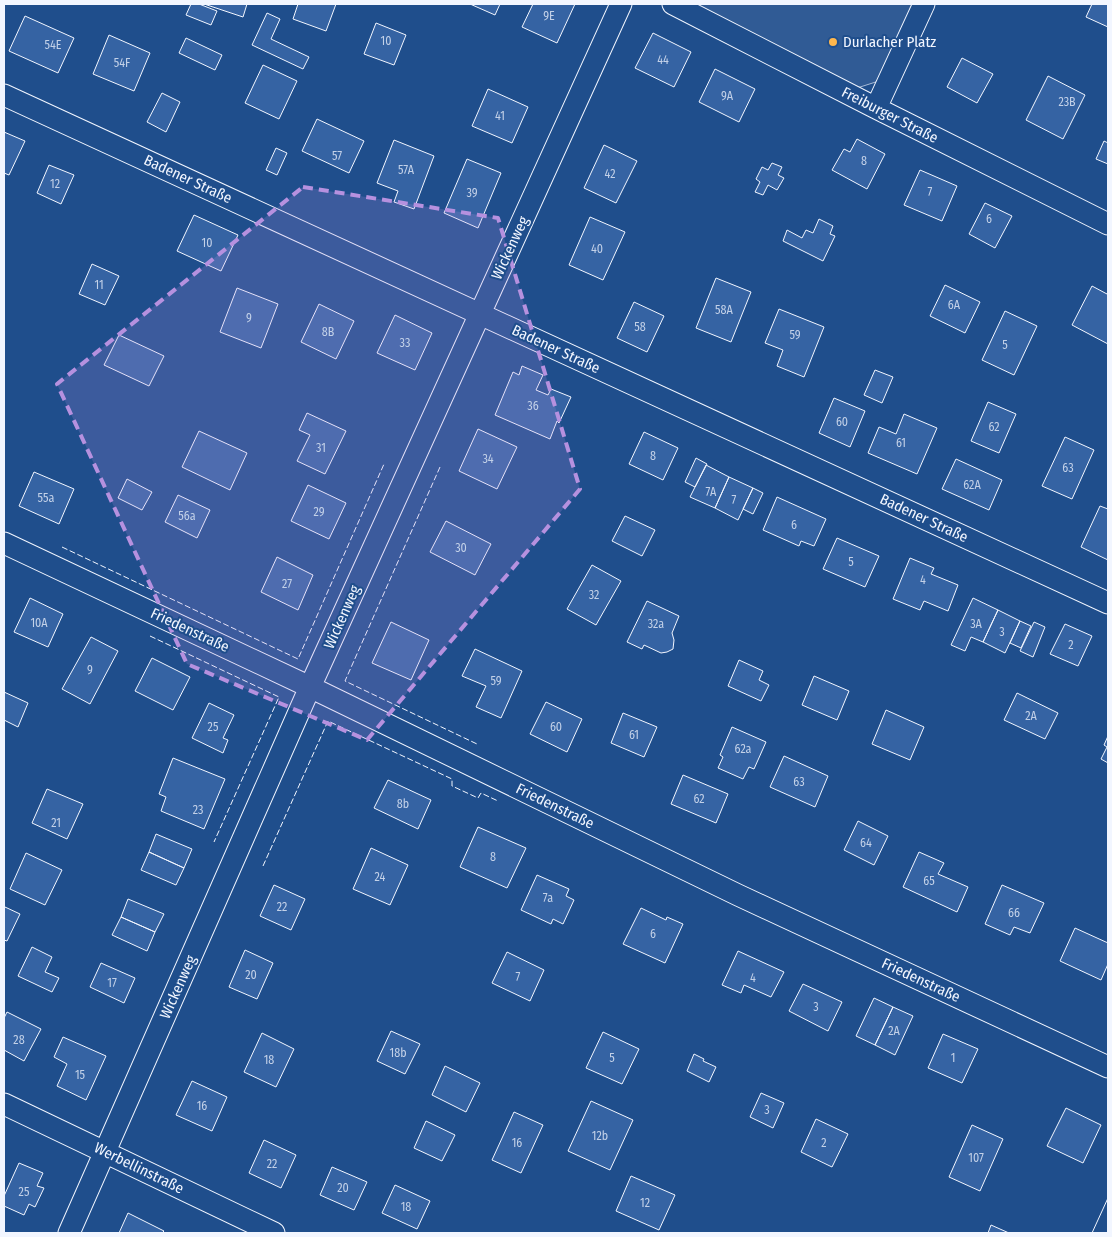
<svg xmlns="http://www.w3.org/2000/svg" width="1112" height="1237" viewBox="0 0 1112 1237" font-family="'Fira Sans Condensed',sans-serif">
	<rect width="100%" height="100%" fill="#1f4e8c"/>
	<path fill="#305b95" stroke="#a8bbd7" d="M689,4H918L882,80L857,88Z"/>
	<path fill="#3563a3" stroke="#f2f6ff" d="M191,4H199L217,11L211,25L186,15Z
		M204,4H247L243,17Z
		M298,4H336L326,31L293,19Z
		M470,4H500L495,15Z
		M533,4H575L557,43L522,27Z
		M1092,4H1108V27L1086,17Z
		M267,13L280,19L271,39L309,57L303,69L252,45Z
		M25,16L74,38L58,73L9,51Z
		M376,23L406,35L394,65L364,54Z
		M653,33L691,52L674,87L635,68Z
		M109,35L150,53L134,91L93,74Z
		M186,38L222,55L215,70L179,53Z
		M962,58L993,74L977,103L947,87Z
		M263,65L297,81L279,119L245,103Z
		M715,69L755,89L739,122L699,102Z
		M1048,76L1085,95L1063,139L1026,120Z
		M488,89L528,107L512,143L472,126Z
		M162,93L180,102L166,132L147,122Z
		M317,119L364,141L349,173L302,151Z
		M4,132L25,141L9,175L4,173Z
		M857,139L885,154L867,189L832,170L844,149L850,152Z
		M394,140L434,156L414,209L394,202L398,191L377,183Z
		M1104,141L1108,143V164L1096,159Z
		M604,145L637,161L616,203L584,188Z
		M276,148L287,153L277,175L266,170Z
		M467,159L501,173L478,228L444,213Z
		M772,163L782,167L778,175L784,178L777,190L768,185L763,195L755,192L760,182L756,179L762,167L768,170Z
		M49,165L74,175L61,204L37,193Z
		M920,170L957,186L942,221L904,205Z
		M985,203L1012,216L995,248L969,234Z
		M194,215L238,235L221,271L177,251Z
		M590,217L625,232L603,280L569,265Z
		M819,219L833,226L830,234L835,236L823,261L783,241L787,230L802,238L806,230L813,233Z
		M92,264L119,276L105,305L79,294Z
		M716,278L751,292L731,342L696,328Z
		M945,285L980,302L965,333L930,316Z
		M1092,286L1107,294L1108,292V344L1072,325Z
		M237,288L278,304L261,348L220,332Z
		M634,302L664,316L647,352L617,338Z
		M319,304L354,321L336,359L301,342Z
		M779,309L824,327L804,377L777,366L783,350L765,343Z
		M1005,311L1037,326L1014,375L982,360Z
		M395,315L432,333L415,370L377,353Z
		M119,335L164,356L149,386L104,365Z
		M522,366L543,375L536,390L548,395L551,389L571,397L559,423L557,421L550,439L495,415L513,372L519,375Z
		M875,370L893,377L882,403L864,395Z
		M834,398L865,411L850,447L819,433Z
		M988,402L1016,414L999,453L971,441Z
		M307,413L346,431L325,474L297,461L310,435L299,430Z
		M904,414L937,428L917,474L868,453L879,427L896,434Z
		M478,429L517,447L497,489L459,471Z
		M199,431L247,453L230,490L182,467Z
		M644,432L678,448L663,480L629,464Z
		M1065,437L1094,450L1072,499L1042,486Z
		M696,458L707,464L695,487L685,482Z
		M956,459L1002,480L989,510L942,489Z
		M706,465L729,477L715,508L690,497Z
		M34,472L74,489L59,524L19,506Z
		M729,477L753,488L738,520L715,508Z
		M127,479L152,492L142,510L118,498Z
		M308,485L346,503L329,539L291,521Z
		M753,488L763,493L753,514L743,509Z
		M178,495L210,510L197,538L165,522Z
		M777,497L826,519L814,546L801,541L799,546L763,530Z
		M1100,506L1108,509V560L1081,547Z
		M625,516L655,530L642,556L612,541Z
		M446,521L491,544L475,575L430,552Z
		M837,538L879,556L865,587L823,569Z
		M277,557L313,575L298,610L261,592Z
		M910,558L934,568L931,574L958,585L948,611L924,601L920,610L893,599Z
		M592,565L621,581L596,625L567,609Z
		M30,598L63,614L48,647L14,632Z
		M973,598L998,610L983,642L971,637L965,651L951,645Z
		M647,601L679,616L672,633L674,640L673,649L667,652L661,653L644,645L642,649L627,642Z
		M998,610L1020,621L1005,653L983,642Z
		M1020,621L1031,626L1021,648L1010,643Z
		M391,622L429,640L411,680L372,663Z
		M1034,622L1045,627L1033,657L1020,651Z
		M1065,624L1092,636L1078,666L1050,654Z
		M91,637L118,651L90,704L62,689Z
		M475,649L522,671L501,718L476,707L486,686L462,676Z
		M152,658L190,677L173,710L135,691Z
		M739,660L763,671L759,680L769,685L761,701L728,686Z
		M814,676L849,691L837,720L802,705Z
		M4,692L28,703L18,727L4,720Z
		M1017,693L1058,713L1045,739L1004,720Z
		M546,702L582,719L567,752L530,734Z
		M209,703L234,715L223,738L228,740L223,753L192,738Z
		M886,710L924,727L910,760L872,744Z
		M623,713L657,727L644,757L611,743Z
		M732,727L766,742L754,769L749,767L743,779L718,768L723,757L720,755Z
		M1108,736V763L1101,759L1107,747L1104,745Z
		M784,756L828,776L815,807L770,787Z
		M173,758L225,779L204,829L161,811L166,797L159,794Z
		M683,775L728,794L716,823L671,804Z
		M388,780L431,800L418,829L374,808Z
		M47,789L83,804L67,839L32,823Z
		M858,821L888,836L874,865L844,850Z
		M478,827L526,848L507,888L460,867Z
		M156,834L192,849L184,868L149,852Z
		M371,848L408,865L390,905L353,889Z
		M149,852L184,868L176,885L141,870Z
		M919,852L944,863L938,874L968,887L957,912L903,887Z
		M26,853L62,870L45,905L10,889Z
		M537,875L569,889L566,896L574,900L563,924L553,919L551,924L521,910Z
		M274,885L305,899L291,930L260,916Z
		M1002,885L1044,903L1030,933L1014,927L1010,935L985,924Z
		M128,899L164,914L155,932L121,917Z
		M5,907L20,914L7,941L4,940V910Z
		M641,908L666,920L667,917L683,924L665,963L623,944Z
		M121,917L155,932L147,951L112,935Z
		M1075,928L1108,943V964L1101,980L1060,961Z
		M32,947L52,957L45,972L59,978L52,992L18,976Z
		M245,950L273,963L257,999L229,987Z
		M738,951L784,972L771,997L744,985L741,993L722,985Z
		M507,952L544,970L530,1001L492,983Z
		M101,963L135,978L124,1003L90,987Z
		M803,984L842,1002L828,1031L789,1011Z
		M874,998L893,1007L875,1045L856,1036Z
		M893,1007L913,1016L895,1055L875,1045Z
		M7,1012L41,1029L24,1061L4,1050V1018Z
		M391,1031L420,1044L405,1074L377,1061Z
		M603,1032L639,1049L622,1084L586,1068Z
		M262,1033L294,1049L276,1087L244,1072Z
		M943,1034L978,1049L962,1083L928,1068Z
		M63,1037L106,1056L86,1100L57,1086L67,1064L54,1057Z
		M694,1054L704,1059L703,1061L716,1067L709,1082L687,1071Z
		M445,1066L480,1083L466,1112L432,1095Z
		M192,1081L227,1097L212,1131L176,1115Z
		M761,1093L784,1103L773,1128L750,1117Z
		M591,1101L633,1120L610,1170L568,1151Z
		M1066,1108L1101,1125L1083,1163L1047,1146Z
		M514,1112L543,1125L521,1173L492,1160Z
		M816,1119L848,1134L832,1167L801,1152Z
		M426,1121L455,1135L442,1161L414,1148Z
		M972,1125L1003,1139L980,1191L949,1177Z
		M264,1140L296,1155L281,1188L249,1173Z
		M19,1163L43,1173L37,1186L44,1188L35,1207L29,1204L24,1215L4,1206V1196Z
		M332,1167L367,1182L354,1210L320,1195Z
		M631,1176L675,1195L659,1230L616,1211Z
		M395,1185L430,1201L417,1229L382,1213Z
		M128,1213L164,1231L162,1233H119Z
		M991,1225L1009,1233H988Z"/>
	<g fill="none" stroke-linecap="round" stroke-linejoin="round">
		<defs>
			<path id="minor" d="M673,4L876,108L1108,224
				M4,95L1108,603
				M876,108L924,4
				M4,543L310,687L738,895L1108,1067
				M4,1104L274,1233
				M69,1233L310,687L621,4"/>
		</defs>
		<use href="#minor" stroke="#f2f6ff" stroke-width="23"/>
		<use href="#minor" stroke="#1f4e8c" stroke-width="21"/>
		<path stroke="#f2f6ff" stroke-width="1" d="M1092,1233L1108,1198"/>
		<path stroke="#f2f6ff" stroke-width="1" stroke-dasharray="6 2.5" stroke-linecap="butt" d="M440,467L345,681L477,744
			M62,547L298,659L384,464
			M150,636L279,697L214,842
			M263,866L328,721L452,779V786L478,798L481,793L498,801"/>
	</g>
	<path fill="#b691df" fill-opacity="0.2" stroke="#b691df" stroke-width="4" stroke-dasharray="10 6" stroke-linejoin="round" d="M303,187L498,218L580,489L367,740L187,664L57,384Z"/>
	<circle fill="#ffb74d" stroke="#1f4e8c" stroke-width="2" cx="833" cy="42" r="5"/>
	<g text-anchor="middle" stroke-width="4" stroke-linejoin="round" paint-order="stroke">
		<g font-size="12" fill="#c3d1e8">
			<text x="549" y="20">9E</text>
			<text x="386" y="45">10</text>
			<text x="53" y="49">54E</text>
			<text x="663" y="64">44</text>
			<text x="122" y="67">54F</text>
			<text x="727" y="100">9A</text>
			<text x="1067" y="106">23B</text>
			<text x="500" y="120">41</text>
			<text x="337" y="160">57</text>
			<text x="864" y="165">8</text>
			<text x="406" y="174">57A</text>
			<text x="610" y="178">42</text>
			<text x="55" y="188">12</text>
			<text x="930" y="196">7</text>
			<text x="472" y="197">39</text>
			<text x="989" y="223">6</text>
			<text x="207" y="247">10</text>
			<text x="597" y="253">40</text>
			<text x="99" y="289">11</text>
			<text x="954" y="309">6A</text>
			<text x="724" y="314">58A</text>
			<text x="249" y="322">9</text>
			<text x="640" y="331">58</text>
			<text x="328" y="336">8B</text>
			<text x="795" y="339">59</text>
			<text x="405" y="347">33</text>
			<text x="1005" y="349">5</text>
			<text x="533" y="410">36</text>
			<text x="842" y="426">60</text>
			<text x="994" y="431">62</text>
			<text x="901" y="447">61</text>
			<text x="321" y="452">31</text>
			<text x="653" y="460">8</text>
			<text x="488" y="463">34</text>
			<text x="1068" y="472">63</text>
			<text x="972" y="489">62A</text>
			<text x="711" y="496">7A</text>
			<text x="46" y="502">55a</text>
			<text x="734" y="504">7</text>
			<text x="319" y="516">29</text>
			<text x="187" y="520">56a</text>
			<text x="794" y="529">6</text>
			<text x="461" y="552">30</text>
			<text x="851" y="566">5</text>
			<text x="923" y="584">4</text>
			<text x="287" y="588">27</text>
			<text x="594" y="599">32</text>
			<text x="39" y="627">10A</text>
			<text x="656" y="628">32a</text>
			<text x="976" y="628">3A</text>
			<text x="1002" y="636">3</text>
			<text x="1071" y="649">2</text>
			<text x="90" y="674">9</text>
			<text x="496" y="685">59</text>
			<text x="1031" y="720">2A</text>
			<text x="213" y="731">25</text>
			<text x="556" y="731">60</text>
			<text x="634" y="739">61</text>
			<text x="743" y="753">62a</text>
			<text x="799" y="786">63</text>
			<text x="699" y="803">62</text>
			<text x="403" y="808">8b</text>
			<text x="198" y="814">23</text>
			<text x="56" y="827">21</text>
			<text x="866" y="847">64</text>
			<text x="493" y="861">8</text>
			<text x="380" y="881">24</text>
			<text x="929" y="885">65</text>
			<text x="548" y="902">7a</text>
			<text x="282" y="911">22</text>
			<text x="1014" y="917">66</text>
			<text x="653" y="938">6</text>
			<text x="251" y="979">20</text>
			<text x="518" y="981">7</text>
			<text x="753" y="982">4</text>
			<text x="112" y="987">17</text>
			<text x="816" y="1011">3</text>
			<text x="894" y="1035">2A</text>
			<text x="19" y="1044">28</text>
			<text x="398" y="1057">18b</text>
			<text x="612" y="1062">5</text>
			<text x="953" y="1062">1</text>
			<text x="269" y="1064">18</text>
			<text x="80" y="1079">15</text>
			<text x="202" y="1110">16</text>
			<text x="767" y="1114">3</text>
			<text x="600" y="1140">12b</text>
			<text x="517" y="1147">16</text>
			<text x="824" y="1147">2</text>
			<text x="976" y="1162">107</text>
			<text x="272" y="1168">22</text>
			<text x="343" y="1192">20</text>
			<text x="24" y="1196">25</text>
			<text x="645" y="1207">12</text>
			<text x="406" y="1211">18</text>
		</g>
		<g font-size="15" fill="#f2f6ff" stroke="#1f4e8c" text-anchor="start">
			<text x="843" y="47">Durlacher Platz</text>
		</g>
		<g font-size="15" fill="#f2f6ff" stroke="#1f4e8c">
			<text transform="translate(890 115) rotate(27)" y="5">Freiburger Straße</text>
			<text transform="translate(188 179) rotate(25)" y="5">Badener Straße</text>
			<text transform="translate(510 248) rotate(-65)" y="5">Wickenweg</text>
			<text transform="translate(556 349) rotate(25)" y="5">Badener Straße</text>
			<text transform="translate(924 518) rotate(25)" y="5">Badener Straße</text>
			<text transform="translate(342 617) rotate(-66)" y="5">Wickenweg</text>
			<text transform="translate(190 630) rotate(25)" y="5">Friedenstraße</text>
			<text transform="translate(555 806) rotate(26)" y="5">Friedenstraße</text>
			<text transform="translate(921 980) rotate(25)" y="5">Friedenstraße</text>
			<text transform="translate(178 987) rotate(-66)" y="5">Wickenweg</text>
			<text transform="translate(139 1168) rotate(26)" y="5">Werbellinstraße</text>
		</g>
	</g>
	<rect width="1112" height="1237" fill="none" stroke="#f2f6ff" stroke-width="10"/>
</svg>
